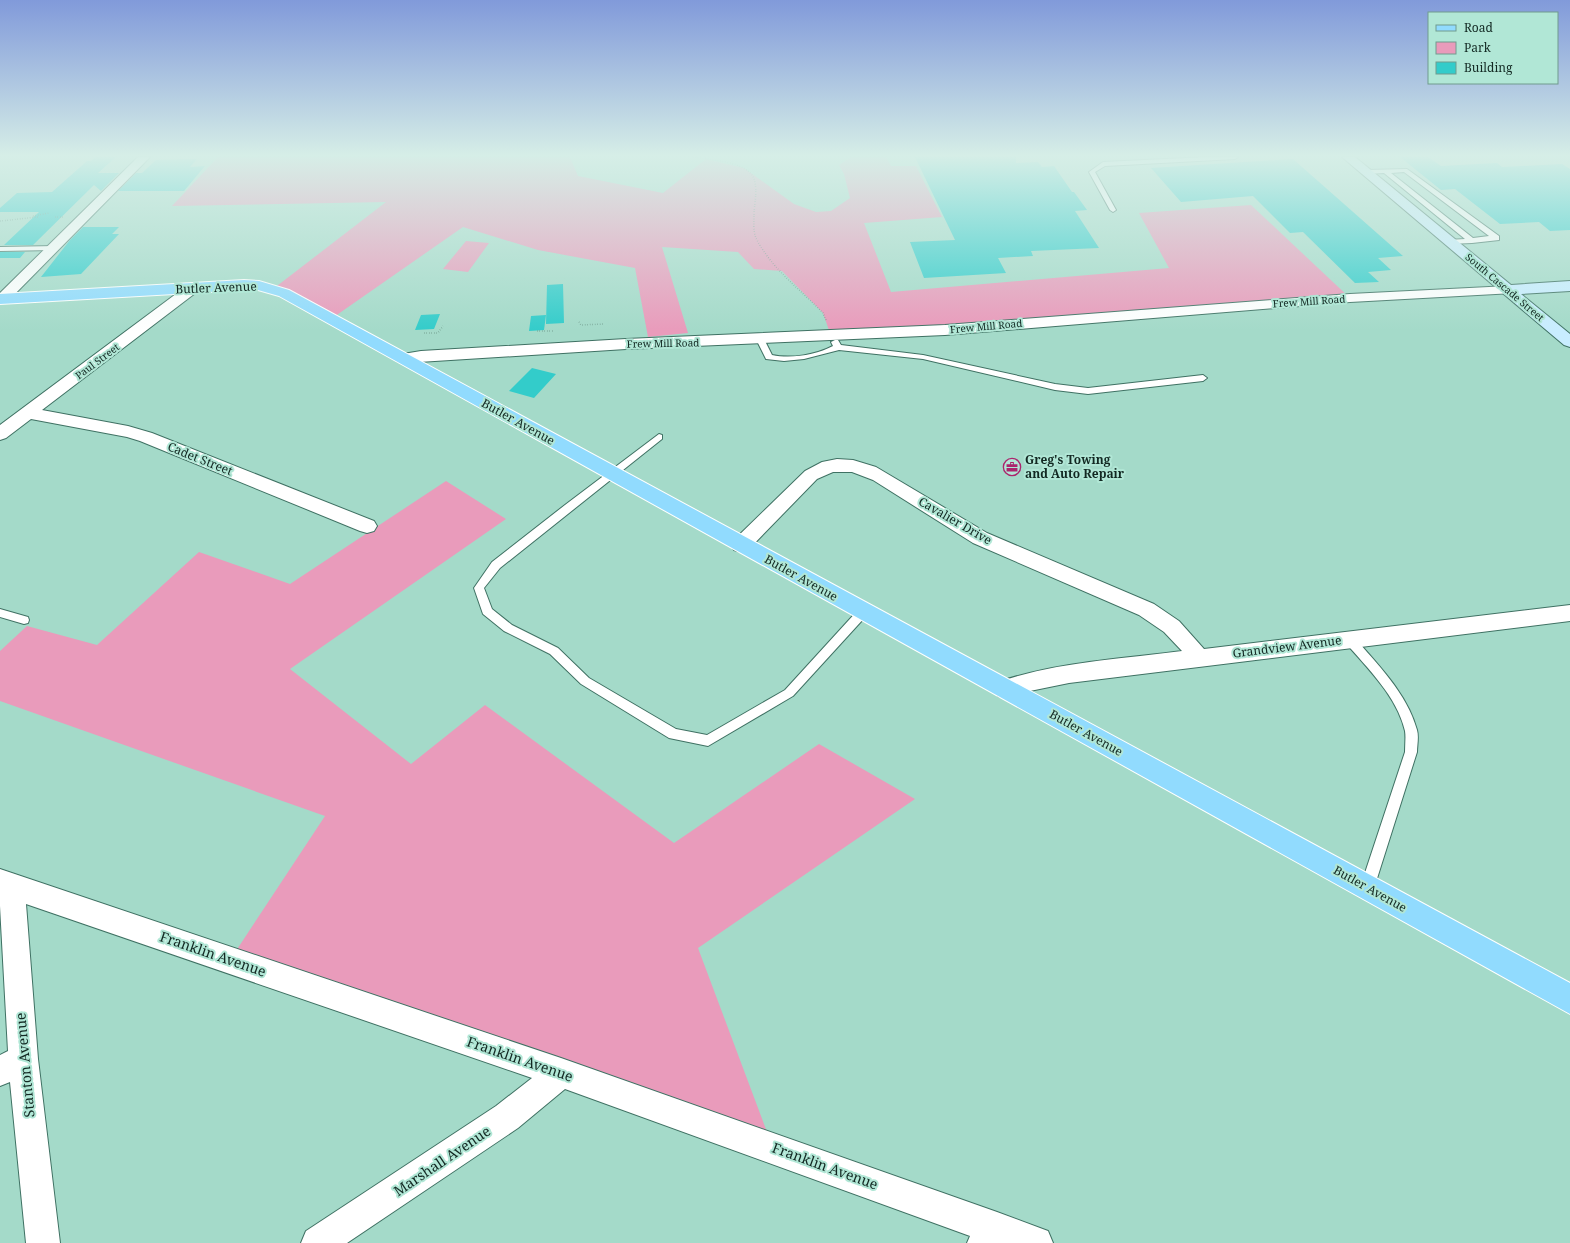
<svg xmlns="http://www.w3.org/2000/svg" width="1570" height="1243" viewBox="0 0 1570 1243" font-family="'Noto Serif',serif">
	<rect width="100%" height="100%" fill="#a4dac9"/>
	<path fill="#e99bbb" d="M218,157H570L578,176L663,193L706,159L744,168L794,204L816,212L831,211L850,198L844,174L839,165L851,157H886L891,166H916L942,217L864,223L891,292L1169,268L1139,213L1251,205L1350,298L831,336L823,313L782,271L754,269L738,252L662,247L688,333L648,337L635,268L538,250L463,227L331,319L273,289L386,202L172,206Z
		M466,241L489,243L468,272L443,269Z
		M446,481L506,519L290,669L411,764L485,705L674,843L819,744L915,799L698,948L773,1148L230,960L325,816L0,701V651L27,626L97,645L199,552L290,584Z"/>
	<path fill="#33ccca" d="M95,157H116L98,173H119L101,191L94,185L33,245H4L39,212H0V208L17,193L52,192L87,161H91Z
		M915,157H1016V163L1038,162L1042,167L1054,166L1072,192H1074L1087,210L1075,211L1099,248L1031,251L1033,256L998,258L1006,273L924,278L910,242L955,240Z
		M1400,157H1428L1441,166L1497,163L1502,167L1562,164L1570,169V230L1550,231L1539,222L1500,224L1455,189L1441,190Z
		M197,159L190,167L205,166L184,191H118L136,173H142L156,160Z
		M1293,159L1403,256L1378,258L1391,270L1368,272L1379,282L1355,283L1303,232L1290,233L1253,196L1181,202L1151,168Z
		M83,227H119L112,234H119L81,274L41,277L70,240Z
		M0,252H25L20,258H0Z
		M563,284L564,323L546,324L547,285Z
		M440,314L434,329L415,330L421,315Z
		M546,315L544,330L529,331L531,316Z
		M532,368L556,374L534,398L509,391Z"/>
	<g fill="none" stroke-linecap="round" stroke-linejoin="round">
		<defs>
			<path id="lane" d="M1207,157H1238L1235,159L1105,166L1095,172L1116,210L1113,212L1110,210L1089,172L1103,162Z
				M1407,169L1499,236V240L1472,243L1448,244V240L1465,239L1384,173L1367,174L1364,172L1367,170ZM1404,172L1489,236L1473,238L1391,173Z
				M56,246V250H53L0,251V247Z
				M757,337H763L772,355C791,359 816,355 833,346L831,342L835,340H838L841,345L923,355L1055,384L1088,388L1203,375L1207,378L1203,381L1088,394L1055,390L923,359L839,350L804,359L784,361L766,359L756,339Z
				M659,434L662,435V439L500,568L484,588L492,609L512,625L558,648L589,678L676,729L707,735L785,690L859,609H867L868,612L867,615L793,696L708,746L669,738L581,684L550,654L504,631L483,614L474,588L492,562L565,505Z
				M0,609L28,617L29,620L28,623L24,624L0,617Z
				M1349,635L1353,636C1377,664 1407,693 1417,730C1419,737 1417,745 1417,752L1374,888L1372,893L1367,895L1362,893L1360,888L1405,752C1405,745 1406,737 1405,731C1397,696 1367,668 1345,642L1343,639L1345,636Z"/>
			<path id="street" d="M138,157H150L7,302L0,303V293Z
				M193,284L198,285L200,288L198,291L42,410L128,426L152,433L374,521L377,526L374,531L367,533L360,531L140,441L127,437L31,419L6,438L0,440V425L188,285Z
				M1509,286L1514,287L1516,290L1514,293L1350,302L945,335L626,349L403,363L397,361L395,358L397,355L421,351L626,339L945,325L1350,294Z
				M837,459L853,460L876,467L987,533L1154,604L1179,621L1204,649L1570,605V621L1069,683L1025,692L1006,698L998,696L995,689L998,682C1057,662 1120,659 1182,651L1164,632L1139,615L973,543L873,480L852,472H833L817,479L748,550L741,552L734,550L731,545L734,540L805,471L822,462Z
				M0,869L561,1058L997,1212L1048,1231L1053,1243H967L970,1236L565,1089L518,1128L347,1243H301L306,1231L496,1106L532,1078L26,904L38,1059L60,1243H26L10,1082L0,1086V1055L8,1051L0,906Z"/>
			<path id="secondary" d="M1342,157H1355L1511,285L1570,281V291L1521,294L1570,334V347L1564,345Z"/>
			<path id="primary" d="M244,280L259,281L289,290L1570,983V1014L279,296L258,290H244L0,304V294Z"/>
		</defs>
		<use href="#lane" stroke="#3f7163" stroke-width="2"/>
		<use href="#street" stroke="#3f7163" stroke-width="2"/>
		<use href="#secondary" stroke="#3f7163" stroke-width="2"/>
		<use href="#primary" stroke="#fff" stroke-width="2"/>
		<path stroke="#679083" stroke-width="1.5" stroke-dasharray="0.5 2" stroke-linecap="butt" d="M693,157C708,159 749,162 754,179C758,191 754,204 754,216C754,224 753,233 757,240C772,269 801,290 823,313L826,320
			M33,216L49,213
			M55,217H63
			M0,221L38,217
			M579,322L581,325L604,324
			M537,331H554
			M424,333H438L443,326"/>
		<use href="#lane" fill="#fff" fill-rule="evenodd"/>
		<use href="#street" fill="#fff" fill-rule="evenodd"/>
		<use href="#secondary" fill="#c8edff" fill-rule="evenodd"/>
		<use href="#primary" fill="#91dbfe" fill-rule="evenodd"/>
	</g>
	<linearGradient id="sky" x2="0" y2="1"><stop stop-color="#819ada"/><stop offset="0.47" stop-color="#d6eee7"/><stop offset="1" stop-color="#d6eee7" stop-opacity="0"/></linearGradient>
	<rect width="1570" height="331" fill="url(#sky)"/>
	<defs>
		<symbol id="office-ring" viewBox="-11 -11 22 22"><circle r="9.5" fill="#b1e7d6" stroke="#ab256d" stroke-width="1.5"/><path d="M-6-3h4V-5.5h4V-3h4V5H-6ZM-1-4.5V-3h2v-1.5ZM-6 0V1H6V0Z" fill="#ab256d"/></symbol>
	</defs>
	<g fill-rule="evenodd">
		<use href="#office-ring" x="1002" y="457" width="20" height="20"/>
	</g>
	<g text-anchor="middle" stroke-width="4" stroke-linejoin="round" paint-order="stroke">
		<g font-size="10" fill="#122822" stroke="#b1e7d6">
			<text transform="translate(1505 287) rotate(40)" y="4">South Cascade Street</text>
			<text transform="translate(1309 301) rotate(-4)" y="4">Frew Mill Road</text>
			<text transform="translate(986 326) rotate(-5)" y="4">Frew Mill Road</text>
			<text transform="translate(663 343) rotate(-1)" y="4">Frew Mill Road</text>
			<text transform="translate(97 361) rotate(-37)" y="4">Paul Street</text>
		</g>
		<g font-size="12" fill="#122822" stroke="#b1e7d6">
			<text transform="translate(216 288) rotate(-2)" y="4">Butler Avenue</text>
			<text transform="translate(518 422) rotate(29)" y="4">Butler Avenue</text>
			<text transform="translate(200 459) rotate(22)" y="4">Cadet Street</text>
			<text transform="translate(955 521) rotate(30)" y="4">Cavalier Drive</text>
			<text transform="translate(801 578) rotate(29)" y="4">Butler Avenue</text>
			<text transform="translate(1287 647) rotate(-7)" y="4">Grandview Avenue</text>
			<text transform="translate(1086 733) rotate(29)" y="4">Butler Avenue</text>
			<text transform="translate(1370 889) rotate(29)" y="4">Butler Avenue</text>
		</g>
		<g font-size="12" font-weight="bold" fill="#122822" stroke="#b1e7d6" text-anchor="start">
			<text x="1025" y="464">Greg's Towing<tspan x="1025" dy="14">and Auto Repair</tspan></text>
		</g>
		<g font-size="14" fill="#122822" stroke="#b1e7d6">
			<text transform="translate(213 954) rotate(19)" y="5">Franklin Avenue</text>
			<text transform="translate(520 1059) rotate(19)" y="5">Franklin Avenue</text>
			<text transform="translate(25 1065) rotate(-95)" y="5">Stanton Avenue</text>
			<text transform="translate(442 1161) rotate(-34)" y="5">Marshall Avenue</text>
			<text transform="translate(825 1166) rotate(20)" y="5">Franklin Avenue</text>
		</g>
	</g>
	<rect x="1428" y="12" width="130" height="72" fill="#b1e7d6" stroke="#719b8e"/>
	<rect x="1436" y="25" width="20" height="6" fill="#91dbfe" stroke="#719b8e"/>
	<text x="1464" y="32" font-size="12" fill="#122822">Road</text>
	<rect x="1436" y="42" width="20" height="12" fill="#e99bbb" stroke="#719b8e"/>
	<text x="1464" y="52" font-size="12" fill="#122822">Park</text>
	<rect x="1436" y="62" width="20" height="12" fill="#33ccca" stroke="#719b8e"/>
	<text x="1464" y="72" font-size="12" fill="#122822">Building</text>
</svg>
